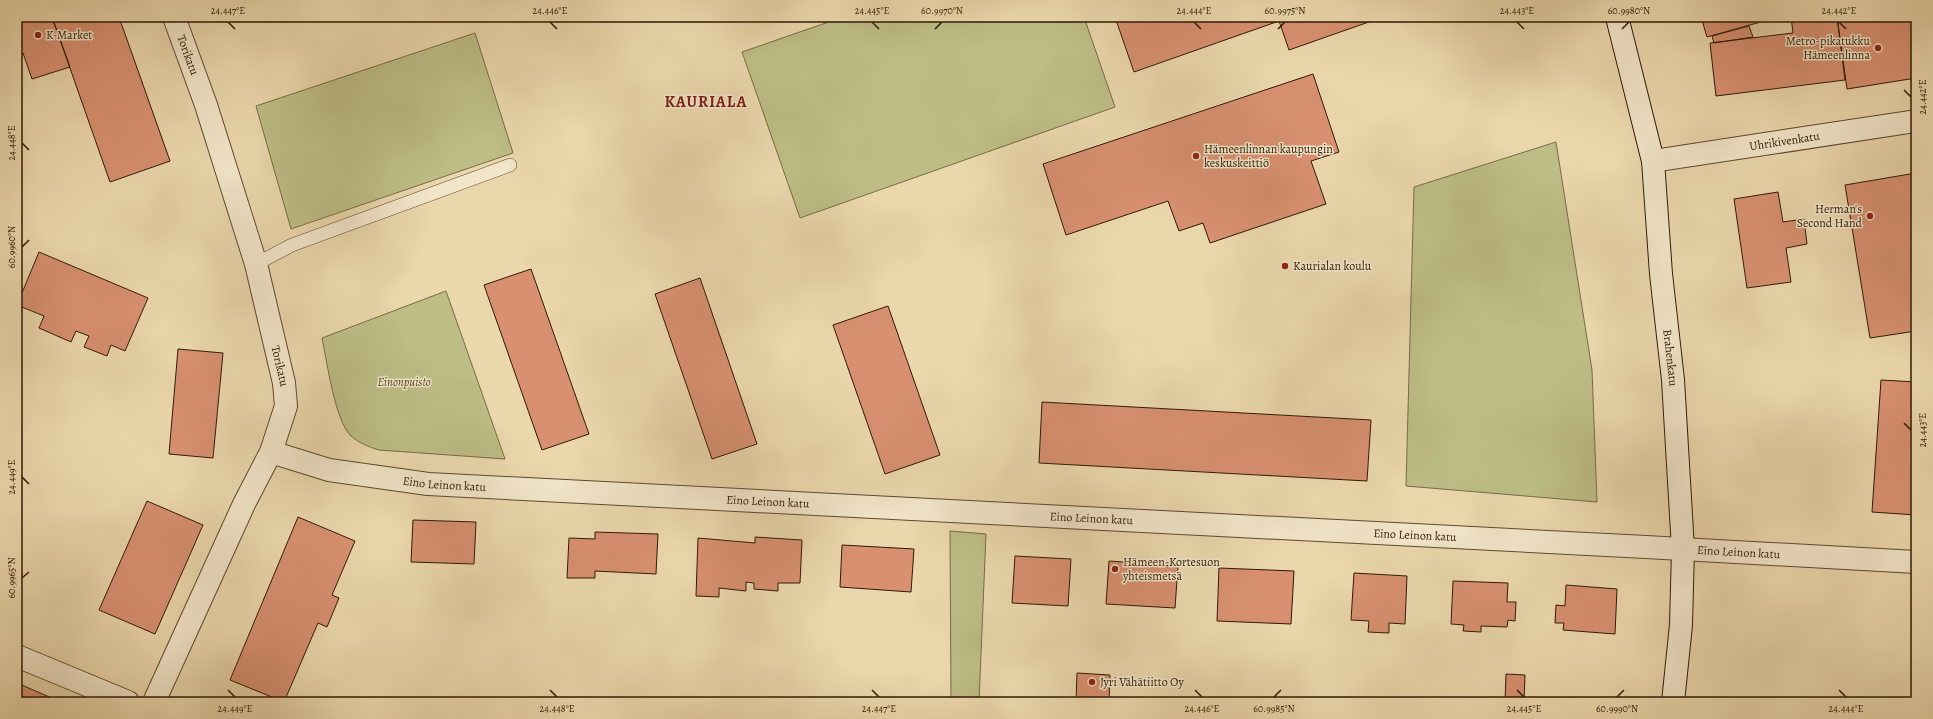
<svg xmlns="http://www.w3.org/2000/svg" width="1933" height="719" viewBox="0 0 1933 719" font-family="Alegreya,serif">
	<rect width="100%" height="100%" fill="#ebd7ac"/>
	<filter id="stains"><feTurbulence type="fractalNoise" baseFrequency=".005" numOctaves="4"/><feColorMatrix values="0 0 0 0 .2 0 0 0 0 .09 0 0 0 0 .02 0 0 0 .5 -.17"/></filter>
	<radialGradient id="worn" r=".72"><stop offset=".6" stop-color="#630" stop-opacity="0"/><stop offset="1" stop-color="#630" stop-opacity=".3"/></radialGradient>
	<path fill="#bdbd85" stroke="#766c44" d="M843,17H1084L1115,107L800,218L742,52Z
		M475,33L513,153L291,229L256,106Z
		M1556,142L1592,370L1597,502L1406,486L1414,187Z
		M446,291L505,459L379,450C369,447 359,443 351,436C335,421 327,362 322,338Z
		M950,531L986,534L979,702H951Z"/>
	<path fill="#d89071" stroke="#2e1a03" d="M17,17H52L70,67L32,79L23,53L17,55Z
		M52,17H119L170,161L110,182Z
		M1115,17H1383L1289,50L1279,21L1134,72Z
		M1701,17H1775V18L1707,37Z
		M1791,17H1837L1845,80L1716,96L1710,43L1793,33Z
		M1837,17H1916V78L1847,89Z
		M1749,26L1753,37L1714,43L1712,36Z
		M1313,74L1339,152L1311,161L1326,204L1210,243L1203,223L1179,231L1168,201L1066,235L1043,164Z
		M1916,173V331L1870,338L1845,185Z
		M1778,192L1783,222L1804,219L1807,244L1786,248L1791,282L1747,288L1734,199Z
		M39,252L148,298L125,351L111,345L107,356L84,347L89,336L76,331L71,342L39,328L44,316L17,305Z
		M531,269L589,434L542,450L484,285Z
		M700,278L757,444L712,459L655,294Z
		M888,306L940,455L885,474L833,325Z
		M178,349L223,353L213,458L169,454Z
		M1881,380L1916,382V515L1872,512Z
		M1042,402L1371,420L1367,481L1039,463Z
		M147,501L203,525L155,634L99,610Z
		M298,517L355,541L332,595L339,598L327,627L318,623L284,702L230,680Z
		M413,520L476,522L474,564L411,562Z
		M595,532L658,534L656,574L595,571V578H567L569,538L595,539Z
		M755,537L802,540L800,583H778V591L754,589V583L746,582V591L719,588V597L696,596L698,538L755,543Z
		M842,545L914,549L911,592L840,587Z
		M1015,556L1071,559L1068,606L1012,603Z
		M1109,561L1178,566L1175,608L1106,604Z
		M1219,568L1294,571L1291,624L1217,621Z
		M1354,573L1407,576L1405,624L1389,623V633L1368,632L1369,621L1351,620Z
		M1453,581L1508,583L1507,602H1516L1515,621L1508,620L1507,627L1481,626V632L1463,631L1464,625L1451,624Z
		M1566,585L1617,589L1615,634L1563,630L1564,623H1555L1556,605L1565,606Z
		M1077,673L1110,675L1109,702H1076Z
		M1506,674L1525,675L1524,702H1505Z
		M17,683L61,702H17Z"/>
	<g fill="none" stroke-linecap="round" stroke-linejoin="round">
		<defs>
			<path id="lane" d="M256,264L292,245L510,165"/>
			<g id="street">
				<path id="s1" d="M1653,161L1916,121"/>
				<path id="s2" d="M271,452L329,470L428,484L1646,547L1916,562"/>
				<path d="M17,656L128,702"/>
				<path d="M154,702L244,504L271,452L286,406L284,383L256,264L206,105L174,17"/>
			</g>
			<g id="secondary">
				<path id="s3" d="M1617,17L1653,161L1661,274L1673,380L1683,549L1681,625L1673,702"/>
			</g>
		</defs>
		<use href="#lane" stroke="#5d492d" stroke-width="14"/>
		<use href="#street" stroke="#5d492d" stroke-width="24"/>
		<use href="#secondary" stroke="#2e1a03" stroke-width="24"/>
		<use href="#lane" stroke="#f2e5c9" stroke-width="13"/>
		<use href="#street" stroke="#f2e5c9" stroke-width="22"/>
		<use href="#secondary" stroke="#f2e5c9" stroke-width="22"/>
	</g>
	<path fill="none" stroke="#2e1a03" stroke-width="1.5" d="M228,22L235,29M550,22L557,29M872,22L879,29M1194,22L1201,29M1517,22L1524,29M1839,22L1846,29M935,29L942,22M1278,29L1285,22M1622,29L1629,22M1904,90L1911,97M22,143L29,150M22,247L29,240M1904,423L1911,430M22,477L29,484M22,578L29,572M228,690L235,697M550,690L557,697M872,690L879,697M1195,690L1202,697M1517,690L1524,697M1839,690L1846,697M1274,697L1281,690M1617,697L1624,690"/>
	<g fill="#8f2418" stroke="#f2e5c9" stroke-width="1.5">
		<circle cx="38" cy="35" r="4"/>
		<circle cx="1878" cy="48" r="4"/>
		<circle cx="1196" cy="156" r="4"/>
		<circle cx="1870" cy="216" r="4"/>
		<circle cx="1285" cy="266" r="4"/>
		<circle cx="1115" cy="569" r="4"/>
		<circle cx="1092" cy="682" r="4"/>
	</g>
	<g text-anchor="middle" stroke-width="3" stroke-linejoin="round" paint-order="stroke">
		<g font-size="12" fill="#2e1a03" stroke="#f2e5c9" text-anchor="start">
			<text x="46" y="39">K-Market</text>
			<text x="1870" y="45" text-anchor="end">Metro-pikatukku<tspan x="1870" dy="14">Hämeenlinna</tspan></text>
			<text x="1204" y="153">Hämeenlinnan kaupungin<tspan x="1204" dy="14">keskuskeittiö</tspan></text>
			<text x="1862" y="213" text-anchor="end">Herman's<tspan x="1862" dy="14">Second Hand</tspan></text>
			<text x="1293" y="270">Kaurialan koulu</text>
			<text x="1123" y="566">Hämeen-Kortesuon<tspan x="1123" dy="14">yhteismetsä</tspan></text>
			<text x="1100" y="686">Jyri Vähätiitto Oy</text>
		</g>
		<g font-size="12" fill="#2e1a03" stroke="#f2e5c9">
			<text transform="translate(188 55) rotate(70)" y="4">Torikatu</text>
			<text dy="4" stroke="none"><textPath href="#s1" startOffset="133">Uhrikivenkatu</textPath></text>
			<text dy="4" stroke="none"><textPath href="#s3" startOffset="346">Brahenkatu</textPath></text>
			<text transform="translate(280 366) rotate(77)" y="4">Torikatu</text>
			<text dy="4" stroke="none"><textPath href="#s2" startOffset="177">Eino Leinon katu</textPath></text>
			<text dy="4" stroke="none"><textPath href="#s2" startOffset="501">Eino Leinon katu</textPath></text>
			<text dy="4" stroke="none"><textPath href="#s2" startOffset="825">Eino Leinon katu</textPath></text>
			<text dy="4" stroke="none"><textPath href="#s2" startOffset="1149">Eino Leinon katu</textPath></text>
			<text dy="4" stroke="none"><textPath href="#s2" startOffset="1473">Eino Leinon katu</textPath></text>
		</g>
		<g font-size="12" font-style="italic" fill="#594b2a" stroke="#f2e5c9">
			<text x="404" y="386">Einonpuisto</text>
		</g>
		<g font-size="16" font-weight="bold" letter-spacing="1" fill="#7a1f14" stroke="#f2e5c9">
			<text x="706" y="107">KAURIALA</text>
		</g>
	</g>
	<rect width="1933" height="719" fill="none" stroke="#ebd7ac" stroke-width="44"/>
	<rect x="22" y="22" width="1889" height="675" fill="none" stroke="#2e1a03" stroke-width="1.5"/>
	<g font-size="10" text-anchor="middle" fill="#2e1a03">
		<text x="228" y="14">24.447°E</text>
		<text x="550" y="14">24.446°E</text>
		<text x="872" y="14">24.445°E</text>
		<text x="942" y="14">60.9970°N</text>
		<text x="1194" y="14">24.444°E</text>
		<text x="1285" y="14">60.9975°N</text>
		<text x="1517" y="14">24.443°E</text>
		<text x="1629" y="14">60.9980°N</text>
		<text x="1839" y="14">24.442°E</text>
		<text transform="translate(1922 97) rotate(-90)" y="4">24.442°E</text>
		<text transform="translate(11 143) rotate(-90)" y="4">24.448°E</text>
		<text transform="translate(11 247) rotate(-90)" y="4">60.9960°N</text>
		<text transform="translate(1922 430) rotate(-90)" y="4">24.443°E</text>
		<text transform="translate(11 477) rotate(-90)" y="4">24.449°E</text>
		<text transform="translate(11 578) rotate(-90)" y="4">60.9965°N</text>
		<text x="235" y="712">24.449°E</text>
		<text x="557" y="712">24.448°E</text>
		<text x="879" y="712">24.447°E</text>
		<text x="1202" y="712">24.446°E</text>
		<text x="1274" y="712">60.9985°N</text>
		<text x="1524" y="712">24.445°E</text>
		<text x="1617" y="712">60.9990°N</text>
		<text x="1846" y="712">24.444°E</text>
	</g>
	<rect width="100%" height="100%" filter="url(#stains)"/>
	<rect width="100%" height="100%" fill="url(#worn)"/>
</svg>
